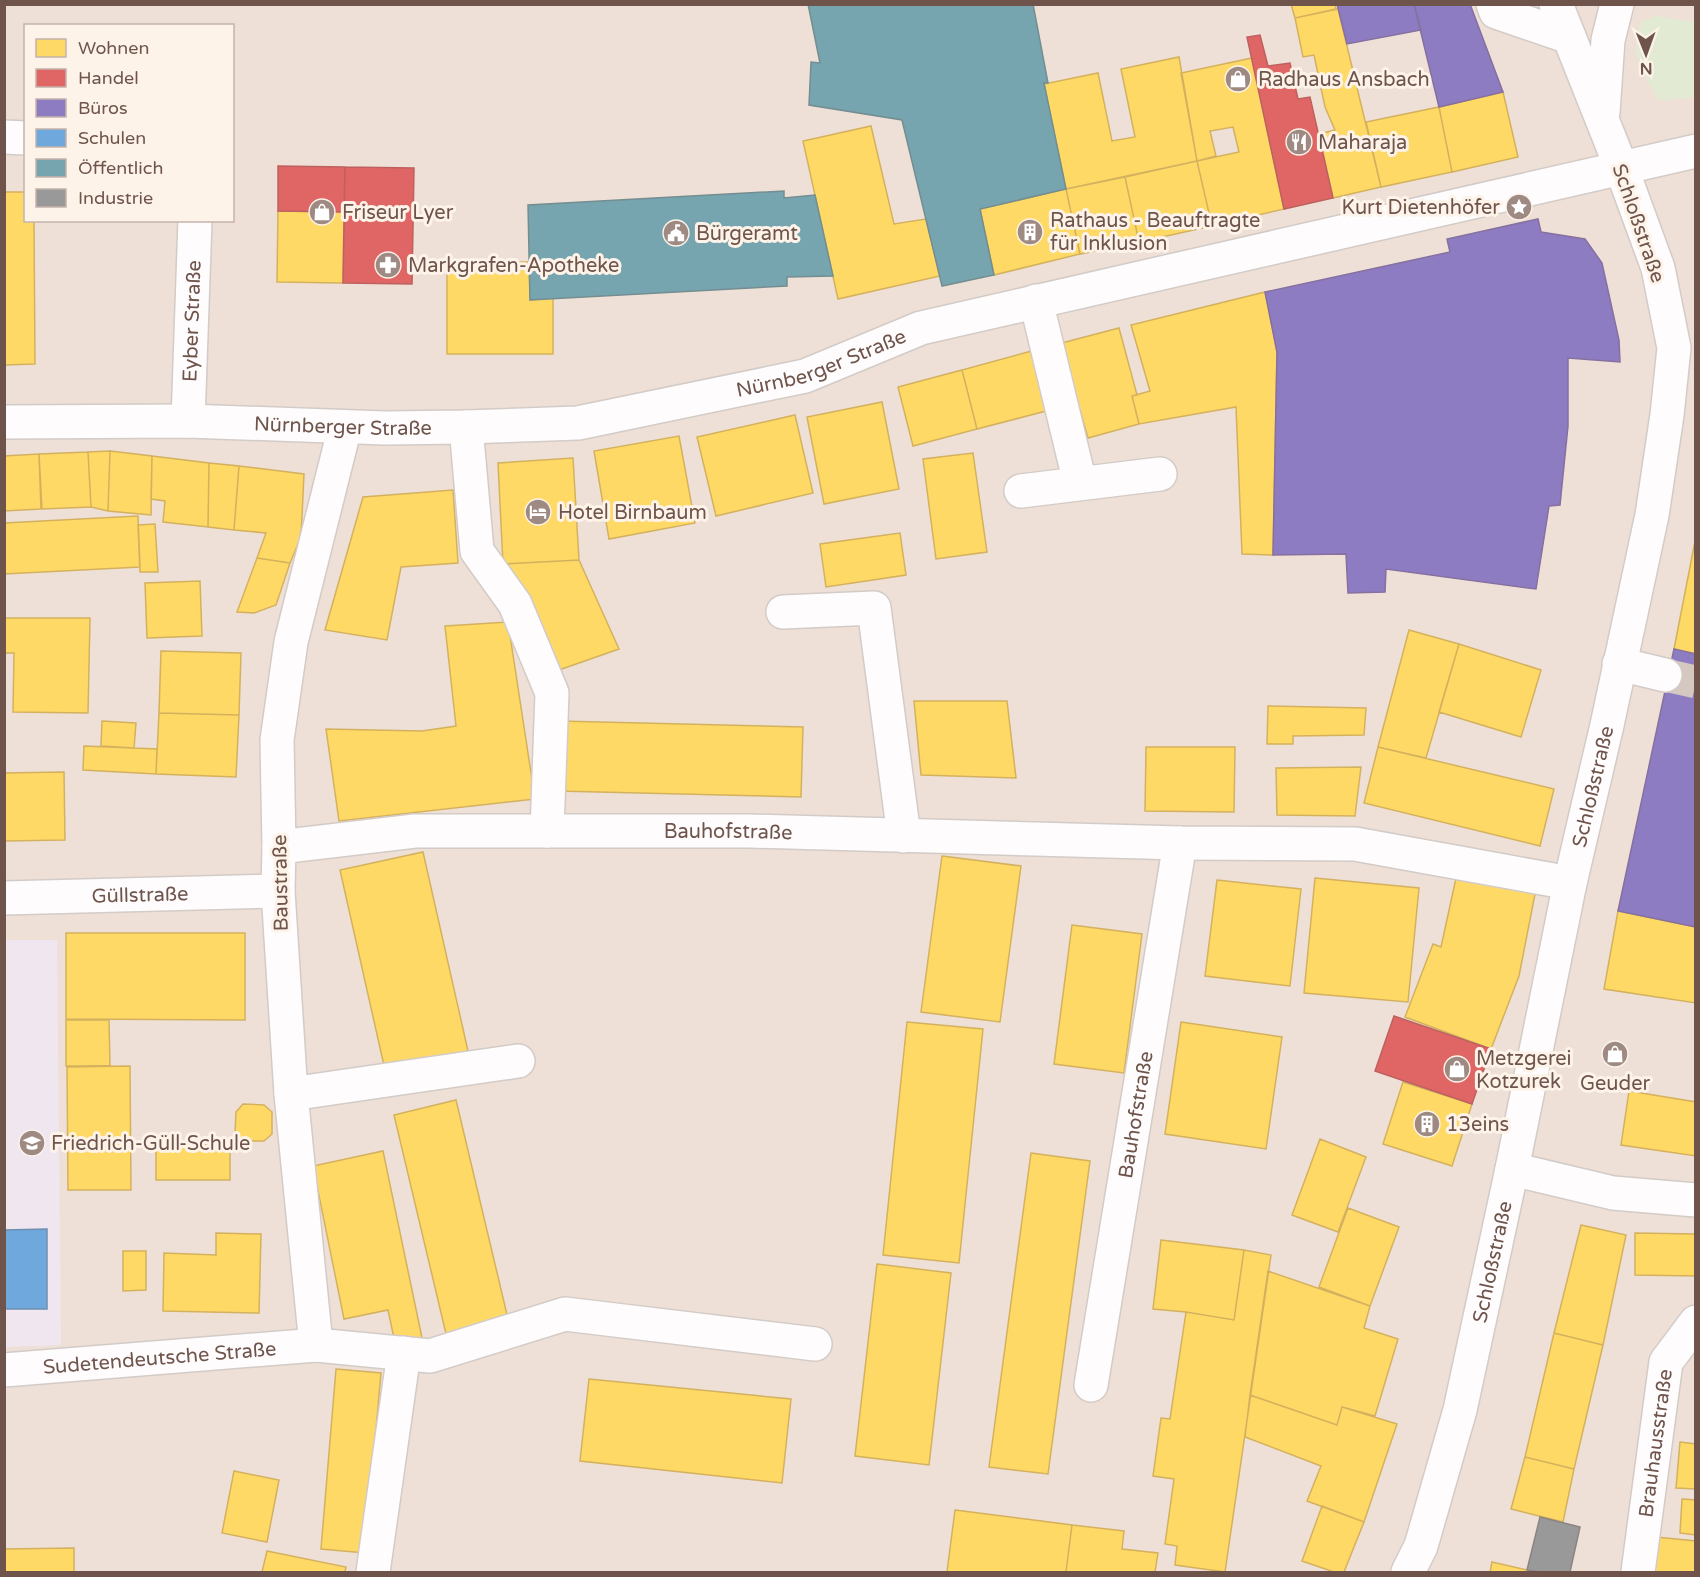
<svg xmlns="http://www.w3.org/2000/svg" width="1700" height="1577" viewBox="0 0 1700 1577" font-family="'Varela Round',sans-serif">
	<rect width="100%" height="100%" fill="#f5eee8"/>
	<path fill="#eee0d6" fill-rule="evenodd" d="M5,5H1695V1572H5ZM26,26H232V220H26Z"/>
	<path fill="#f0e6f0" d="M4,940H57L61,1345L5,1347Z"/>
	<path fill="#e3ead4" d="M1656,16L1695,22V97L1659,101C1643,73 1628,56 1641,22Z"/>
	<path fill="#ffd966" stroke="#d4b15e" stroke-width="1.5" fill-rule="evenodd" d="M1291,4H1335L1336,9L1295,18Z
		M1338,9L1381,187L1333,198L1319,134L1335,130L1325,107L1314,55L1303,57L1295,18Z
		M1179,57L1197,161L1066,189L1044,84L1098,73L1112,141L1135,137L1121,69Z
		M1252,58L1284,209L1212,226L1197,161L1181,73ZM1233,127L1239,152L1197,161L1216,156L1210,131Z
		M1503,92L1518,157L1452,172L1439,107Z
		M1439,107L1452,172L1381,187L1366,122Z
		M871,126L894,224L926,219L940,276L838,299L803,141Z
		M1197,161L1212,226L1139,242L1125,177Z
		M1125,177L1139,242L1080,254L1066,189Z
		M1066,189L1080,254L994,275L980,209Z
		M4,192H26V220H34L35,364L4,365Z
		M278,211L344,212L343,283L277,282Z
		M529,262L530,300L553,298V354H447V263Z
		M1265,292L1277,352L1273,555L1242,554L1236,407L1139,424L1132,396L1150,391L1131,325Z
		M1119,328L1137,395L1132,396L1139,424L1088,438L1080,410L1071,413L1039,349Z
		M1039,349L1054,409L977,429L962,370Z
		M962,370L977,429L913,446L898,387Z
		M882,402L899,489L824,504L807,417Z
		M795,415L813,493L716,516L697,437Z
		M679,436L695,523L609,539L594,451Z
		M110,451L108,511L91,507L88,452Z
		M110,451L152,456L151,515L108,511Z
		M88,452L91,507L42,509L39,454Z
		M973,453L987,552L936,559L923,459Z
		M39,454L41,509L4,511V456Z
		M152,456L209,463L208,527L163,522L165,501L151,499Z
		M573,458L579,560L503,564L498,463Z
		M209,463L239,466L234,530L208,527Z
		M239,466L304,474L301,537L290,563L257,558L266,533L234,530Z
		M453,490L458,563L401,567L387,640L325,630L363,497Z
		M138,516L140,567L4,574V523Z
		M155,524L158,572H140L138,525Z
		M900,533L906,575L826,587L820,544Z
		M1696,536V654L1674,649Z
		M257,558L290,563L276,605L254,613L237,612Z
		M579,560L619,649L556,671L503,564Z
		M200,581L202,636L147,638L145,583Z
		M4,618H90L88,713L13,712L14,653H4Z
		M508,622L535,799L339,821L326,729L422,731L456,726L445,626Z
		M1409,630L1459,644L1426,758L1378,747Z
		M1459,644L1541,670L1521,737L1439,712Z
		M161,651L241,653L239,715L159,713Z
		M914,701H1007L1016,778L921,775Z
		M1268,706L1366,708L1364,735L1293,736V744H1267Z
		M159,713L239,715L236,777L156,774Z
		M102,721L136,723L134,748L101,746Z
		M559,721L803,727L801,797L557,791Z
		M84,746L157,749L156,774L83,770Z
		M1146,747H1235L1234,812L1145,811Z
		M1378,747L1554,789L1540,846L1364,803Z
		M1361,767L1355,816L1277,815L1276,768Z
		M64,772L65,840L4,841V773Z
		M423,852L468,1051L385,1070L340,870Z
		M942,856L1021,866L1000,1022L921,1012Z
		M1458,869L1535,894L1519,976L1491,1049L1405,1017L1433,944L1441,947Z
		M1315,878L1419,888L1408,1002L1304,993Z
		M1217,880L1301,889L1290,986L1205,976Z
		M1618,911L1696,927V1003L1604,989Z
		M1072,925L1142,934L1124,1073L1054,1064Z
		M66,933H245V1020L66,1019Z
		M66,1020H109L110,1066H66Z
		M907,1022L983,1029L959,1263L883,1255Z
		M1181,1022L1282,1037L1266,1149L1165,1134Z
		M130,1066L131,1190H68L67,1067Z
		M1403,1082L1472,1104L1452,1166L1383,1144Z
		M1629,1091L1696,1102V1156L1621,1145Z
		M456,1100L509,1323L447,1338L394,1115Z
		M243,1104L264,1105L272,1112V1134L264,1141H243L235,1134L236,1112Z
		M1320,1139L1366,1157L1338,1232L1292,1215Z
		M156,1145H230V1180H156Z
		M383,1151L422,1338L395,1343L388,1310L344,1319L313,1166Z
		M1031,1153L1090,1161L1048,1474L989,1467Z
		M1348,1208L1399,1227L1370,1306L1319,1287Z
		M1581,1225L1626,1235L1603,1345L1554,1333Z
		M216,1233L261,1234L259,1313L163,1311L164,1253L216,1255Z
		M1635,1233L1696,1234V1276L1635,1275Z
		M1161,1240L1244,1250L1234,1320L1186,1312L1153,1309Z
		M1244,1250L1271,1255L1225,1572L1175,1565L1177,1546L1165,1544L1174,1479L1153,1476L1161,1418L1170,1419L1186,1312L1234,1320Z
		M123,1251H146V1290L123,1291Z
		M877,1264L951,1273L929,1465L855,1456Z
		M1268,1271L1370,1306L1364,1328L1398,1339L1375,1416L1342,1407L1337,1425L1250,1395Z
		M1554,1333L1603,1345L1574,1469L1525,1457Z
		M336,1369L381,1373L365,1553L321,1549Z
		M589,1379L791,1399L782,1483L580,1461Z
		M1250,1395L1337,1425L1342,1407L1397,1424L1364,1522L1307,1501L1321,1466L1245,1437Z
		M1680,1442L1696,1444V1489L1676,1488Z
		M1525,1457L1574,1469L1563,1522L1511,1509Z
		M234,1471L279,1480L267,1542L222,1533Z
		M1682,1499L1696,1500V1535L1680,1533Z
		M1322,1506L1364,1522L1344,1572H1334L1302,1561Z
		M955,1510L1072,1525L1066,1572H947Z
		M1072,1525L1124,1531L1122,1549L1158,1553L1155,1572H1066Z
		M1656,1537L1696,1541V1572H1653Z
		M74,1548V1572H4V1549Z
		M267,1551L346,1567L345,1572H262Z
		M1492,1562L1527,1570L1540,1572H1490Z"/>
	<path fill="#e06666" stroke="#be615e" stroke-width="1.5" d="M1260,35L1268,66L1290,63L1298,99L1310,97L1333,198L1284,209L1247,37Z
		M278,166L345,167L344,212L278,211Z
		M345,167L414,168L412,284L343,283Z
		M1394,1016L1491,1049L1472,1104L1375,1071Z"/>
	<path fill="#8e7cc3" stroke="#85709f" stroke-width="1.5" d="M1337,4H1414L1421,30L1347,44Z
		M1414,4H1470L1503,92L1439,107Z
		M1538,219L1541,232L1585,239L1602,263L1619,340L1620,362L1568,358V426L1560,505L1549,506L1536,589L1386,569L1385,592L1348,593L1346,554L1273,555L1277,352L1265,292L1450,252L1447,239Z
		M1674,649L1696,654V927L1618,911Z"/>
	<path fill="#6fa8dc" stroke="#6f8fb1" stroke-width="1.5" d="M47,1229V1309H4V1230Z"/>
	<path fill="#76a5af" stroke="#748d91" stroke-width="1.5" d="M808,4H1033L1048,83H1044L1066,189L980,209L994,275L942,286L902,120L809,105L811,62L820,63Z
		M784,191V198L815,195L833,276L787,277V286L530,300L528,205Z"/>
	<path fill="#999" stroke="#8c8482" stroke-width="1.5" d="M1540,1517L1580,1527L1570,1572H1540L1527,1570Z"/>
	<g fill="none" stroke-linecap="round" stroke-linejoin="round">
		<path stroke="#d4c8c1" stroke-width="33" stroke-dasharray="33 16" stroke-linecap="butt" d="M1665,675L1696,682"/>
		<defs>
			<g id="minor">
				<path d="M1493,4L1496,12L1569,37"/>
				<path d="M1603,112L1608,40L1617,4"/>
				<path d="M4,137L26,138"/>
				<path d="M1036,301L1080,483"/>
				<path id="s1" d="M188,421L195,220"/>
				<path id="s2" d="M4,422L188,421L385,428L466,427L578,423L805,376L921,328L1696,151"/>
				<path d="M466,427L477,551L515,604L552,693L547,831"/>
				<path d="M1021,491L1160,474"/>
				<path d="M783,612L874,608L904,836"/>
				<path d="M1619,664L1665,675"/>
				<path id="s3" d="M279,847L415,831H749L1180,843L1355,844L1570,883"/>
				<path id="s4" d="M4,898L278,891"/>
				<path d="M291,1094L518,1061"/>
				<path d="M1512,1169L1613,1193L1696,1200"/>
				<path d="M316,1345L291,1094L278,891L279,847L277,740L291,642L345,427"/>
				<path id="s5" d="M4,1370L316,1345L430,1356L565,1314L815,1344"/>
				<path id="s6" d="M1091,1385L1180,843"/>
				<path d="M373,1572L404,1353"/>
				<path id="s7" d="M1408,1572L1421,1546L1460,1410L1512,1169L1570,883L1607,725L1652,515L1667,415L1674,348L1658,268L1621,167L1556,4"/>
				<path id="s8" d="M1638,1572L1666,1362L1696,1322"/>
			</g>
		</defs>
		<use href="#minor" stroke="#d3cbc7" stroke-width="36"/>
		<use href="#minor" stroke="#fefcfc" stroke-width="33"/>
	</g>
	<defs>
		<symbol id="shop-disc" viewBox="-11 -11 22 22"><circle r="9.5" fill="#9e8a83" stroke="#fdf3e9"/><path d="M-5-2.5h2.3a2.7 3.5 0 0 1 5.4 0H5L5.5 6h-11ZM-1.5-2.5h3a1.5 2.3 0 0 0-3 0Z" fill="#fff"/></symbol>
		<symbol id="restaurant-disc" viewBox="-11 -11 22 22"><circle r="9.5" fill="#9e8a83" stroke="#fdf3e9"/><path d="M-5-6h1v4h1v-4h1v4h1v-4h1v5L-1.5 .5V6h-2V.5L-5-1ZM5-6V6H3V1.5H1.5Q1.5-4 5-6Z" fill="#fff"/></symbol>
		<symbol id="sight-disc" viewBox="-11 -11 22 22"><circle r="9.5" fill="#9e8a83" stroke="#fdf3e9"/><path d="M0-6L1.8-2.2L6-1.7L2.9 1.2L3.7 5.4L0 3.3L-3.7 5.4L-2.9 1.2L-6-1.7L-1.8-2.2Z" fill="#fff"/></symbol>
		<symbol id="building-disc" viewBox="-11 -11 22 22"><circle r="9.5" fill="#9e8a83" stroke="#fdf3e9"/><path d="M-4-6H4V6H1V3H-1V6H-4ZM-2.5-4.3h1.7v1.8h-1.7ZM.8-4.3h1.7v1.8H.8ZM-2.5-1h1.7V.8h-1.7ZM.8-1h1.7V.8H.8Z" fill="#fff"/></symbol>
		<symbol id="civic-disc" viewBox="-11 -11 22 22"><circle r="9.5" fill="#9e8a83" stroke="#fdf3e9"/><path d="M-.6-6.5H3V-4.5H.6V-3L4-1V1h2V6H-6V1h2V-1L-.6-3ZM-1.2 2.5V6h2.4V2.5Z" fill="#fff"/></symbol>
		<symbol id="pharmacy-disc" viewBox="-11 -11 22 22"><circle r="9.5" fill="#9e8a83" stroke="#fdf3e9"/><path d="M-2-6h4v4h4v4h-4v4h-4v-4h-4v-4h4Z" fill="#fff"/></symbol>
		<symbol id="hotel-disc" viewBox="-11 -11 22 22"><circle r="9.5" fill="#9e8a83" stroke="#fdf3e9"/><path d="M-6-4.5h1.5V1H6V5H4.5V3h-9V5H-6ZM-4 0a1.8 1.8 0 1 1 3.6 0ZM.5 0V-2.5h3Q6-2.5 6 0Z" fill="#fff"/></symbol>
		<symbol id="school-disc" viewBox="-11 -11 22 22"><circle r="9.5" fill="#9e8a83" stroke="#fdf3e9"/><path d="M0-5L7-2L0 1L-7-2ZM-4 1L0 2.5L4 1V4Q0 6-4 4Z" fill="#fff"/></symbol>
	</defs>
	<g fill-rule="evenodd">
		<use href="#shop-disc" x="1223" y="64" width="30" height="30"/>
		<use href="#restaurant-disc" x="1284" y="127" width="30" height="30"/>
		<use href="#sight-disc" x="1504" y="192" width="30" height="30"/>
		<use href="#shop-disc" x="307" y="197" width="30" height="30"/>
		<use href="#building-disc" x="1015" y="217" width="30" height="30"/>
		<use href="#civic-disc" x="661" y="218" width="30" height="30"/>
		<use href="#pharmacy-disc" x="373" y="250" width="30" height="30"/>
		<use href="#hotel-disc" x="523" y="497" width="30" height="30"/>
		<use href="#shop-disc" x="1600" y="1039" width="30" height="30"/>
		<use href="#shop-disc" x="1442" y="1054" width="30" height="30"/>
		<use href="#building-disc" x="1412" y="1109" width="30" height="30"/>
		<use href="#school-disc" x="17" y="1128" width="30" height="30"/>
	</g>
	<g text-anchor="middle" stroke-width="6" stroke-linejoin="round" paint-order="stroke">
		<g font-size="20" fill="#6f544c" stroke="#fdf3e9" text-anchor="start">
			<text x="1258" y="86">Radhaus Ansbach</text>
			<text x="1318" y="149">Maharaja</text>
			<text x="1500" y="214" text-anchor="end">Kurt Dietenhöfer</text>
			<text x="342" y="219">Friseur Lyer</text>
			<text x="1050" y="227">Rathaus - Beauftragte<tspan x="1050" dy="23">für Inklusion</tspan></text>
			<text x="696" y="240">Bürgeramt</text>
			<text x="408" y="272">Markgrafen-Apotheke</text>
			<text x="558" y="519">Hotel Birnbaum</text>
			<text x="1476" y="1065">Metzgerei<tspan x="1476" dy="23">Kotzurek</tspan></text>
			<text x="1615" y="1090" text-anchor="middle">Geuder</text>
			<text x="1446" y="1131">13eins</text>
			<text x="51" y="1150">Friedrich-Güll-Schule</text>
		</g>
		<g font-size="20" fill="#6f544c" stroke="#fdf3e9">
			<text transform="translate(1639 223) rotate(71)" y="7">Schloßstraße</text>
			<text dy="7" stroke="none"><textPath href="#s1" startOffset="100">Eyber Straße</textPath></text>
			<text dy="7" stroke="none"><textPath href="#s2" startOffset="825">Nürnberger Straße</textPath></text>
			<text dy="7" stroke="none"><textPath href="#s2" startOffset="339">Nürnberger Straße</textPath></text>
			<text dy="7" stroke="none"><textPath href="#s7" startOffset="808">Schloßstraße</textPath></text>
			<text dy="7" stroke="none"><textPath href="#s3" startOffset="450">Bauhofstraße</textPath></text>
			<text transform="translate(280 883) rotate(-91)" y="7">Baustraße</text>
			<text dy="7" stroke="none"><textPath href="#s4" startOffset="136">Güllstraße</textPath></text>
			<text dy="7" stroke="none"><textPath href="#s6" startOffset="274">Bauhofstraße</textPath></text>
			<text dy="7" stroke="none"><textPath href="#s7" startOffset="322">Schloßstraße</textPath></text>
			<text dy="7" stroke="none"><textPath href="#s5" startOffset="156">Sudetendeutsche Straße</textPath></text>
			<text dy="7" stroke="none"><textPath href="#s8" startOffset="130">Brauhausstraße</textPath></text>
		</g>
	</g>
	<rect width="1700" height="1577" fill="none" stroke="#6f544c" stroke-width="12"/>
	<rect x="24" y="24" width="210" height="198" fill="#fdf3e9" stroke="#c4b3aa" stroke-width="1.5"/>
	<rect x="36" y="39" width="30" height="18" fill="#ffd966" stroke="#c4b3aa" stroke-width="1.5"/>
	<text x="78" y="54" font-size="18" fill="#6f544c">Wohnen</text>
	<rect x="36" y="69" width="30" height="18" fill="#e06666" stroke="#c4b3aa" stroke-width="1.5"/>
	<text x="78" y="84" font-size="18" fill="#6f544c">Handel</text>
	<rect x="36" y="99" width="30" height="18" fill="#8e7cc3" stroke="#c4b3aa" stroke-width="1.5"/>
	<text x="78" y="114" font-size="18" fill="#6f544c">Büros</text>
	<rect x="36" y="129" width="30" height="18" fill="#6fa8dc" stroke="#c4b3aa" stroke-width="1.5"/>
	<text x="78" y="144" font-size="18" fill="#6f544c">Schulen</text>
	<rect x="36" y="159" width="30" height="18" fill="#76a5af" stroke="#c4b3aa" stroke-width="1.5"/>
	<text x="78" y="174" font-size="18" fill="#6f544c">Öffentlich</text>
	<rect x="36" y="189" width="30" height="18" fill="#999999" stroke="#c4b3aa" stroke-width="1.5"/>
	<text x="78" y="204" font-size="18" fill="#6f544c">Industrie</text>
	<g transform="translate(1646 54) rotate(179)" stroke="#fdf3e9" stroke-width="4.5" paint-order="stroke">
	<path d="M0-4.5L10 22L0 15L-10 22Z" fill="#6f544c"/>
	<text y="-9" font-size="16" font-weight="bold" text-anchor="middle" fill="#6f544c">N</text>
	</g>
</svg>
